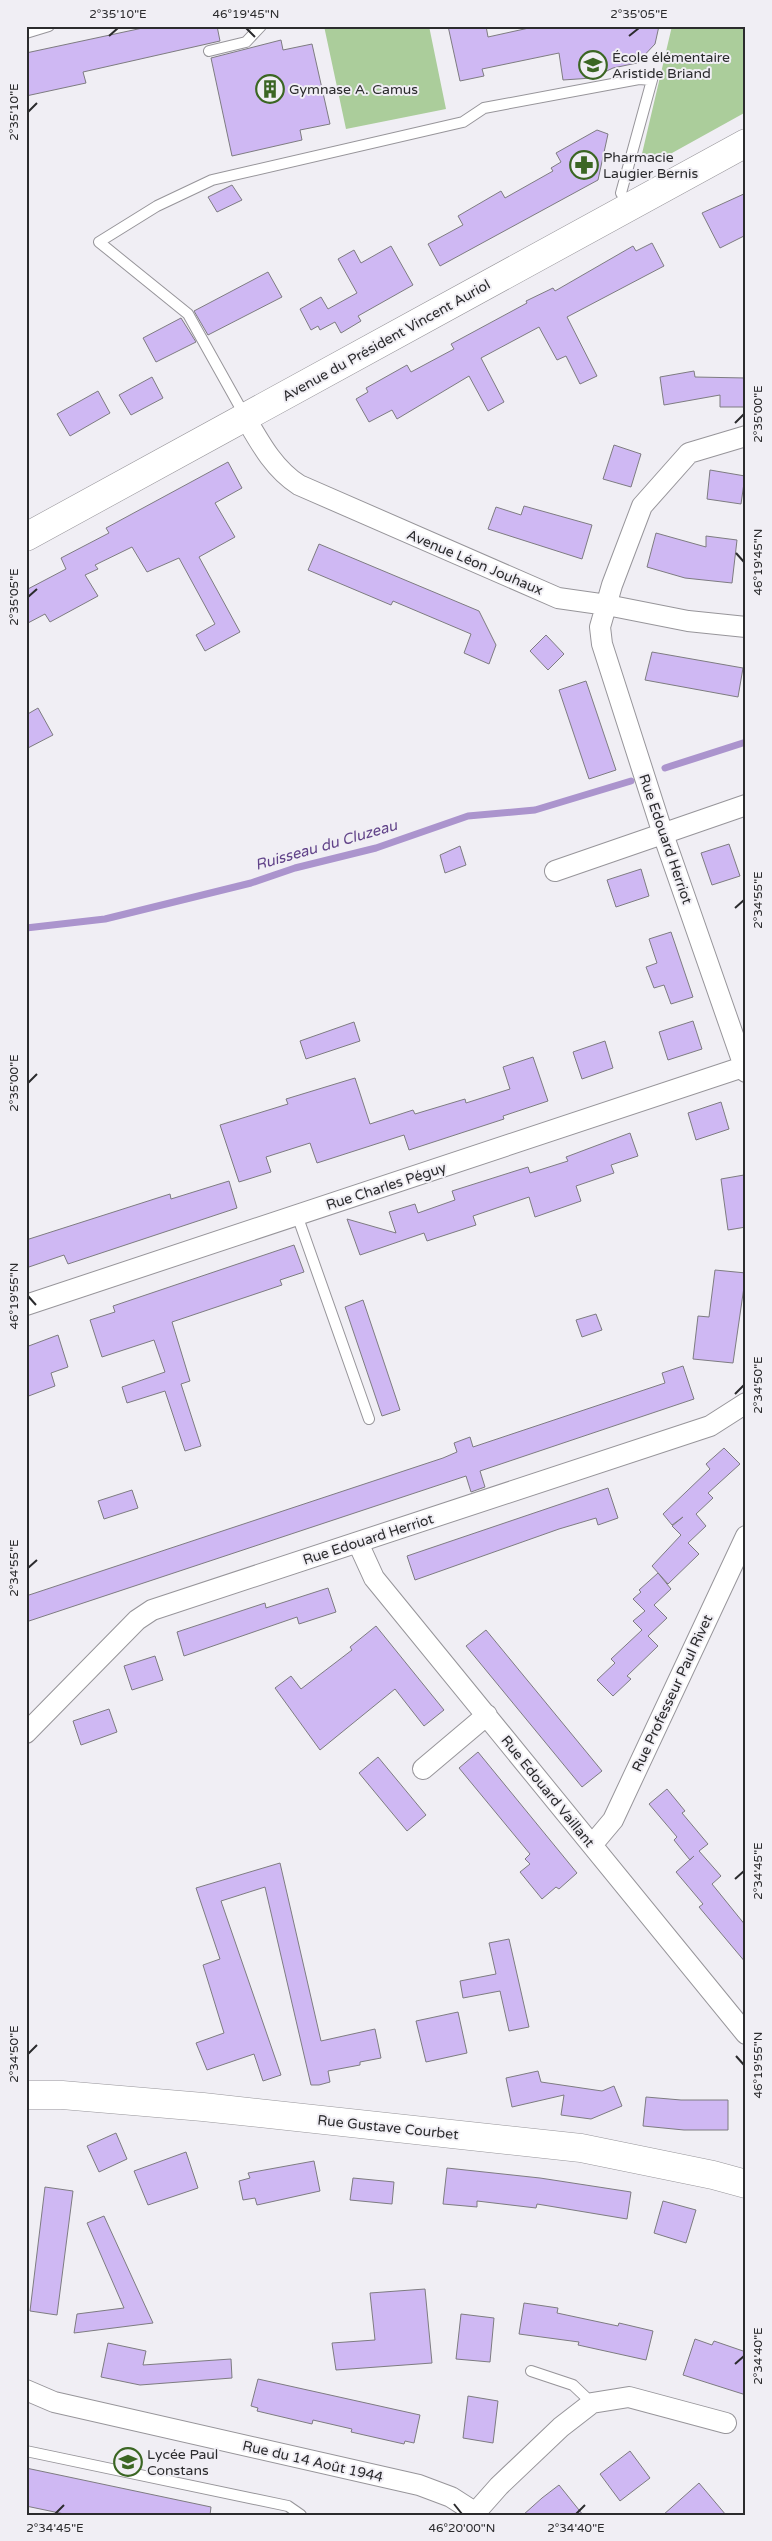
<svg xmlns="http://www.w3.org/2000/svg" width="772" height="2541" viewBox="0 0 772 2541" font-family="'Varela Round',sans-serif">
	<rect width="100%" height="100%" fill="#f0eef4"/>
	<path fill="#abcd9b" d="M324,26H429L446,109L346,129Z
		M672,26H746V112L654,163L641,158Z"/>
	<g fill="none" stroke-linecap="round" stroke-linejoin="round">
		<path stroke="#ab94cd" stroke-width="7" d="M665,768L746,742
			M26,928L105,919L251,883L295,868L376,848L468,816L535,810L631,781"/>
	</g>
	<path fill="#cfb8f3" stroke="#7e7c81" d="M152,26H217L220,41L83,72L86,83L26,96V53Z
		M448,26H486L488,37L538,26H659L655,44L637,63L613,68L592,78L563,80L559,53L482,69L484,76L460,81Z
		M281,40L283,50L312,44L330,124L300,130L302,140L232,156L211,58Z
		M597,130L608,134L598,180L440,266L428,244L463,225L458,216L501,191L505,198L553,171L551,168L561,162L556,153Z
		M232,185L242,200L217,212L208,197Z
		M746,193V235L720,248L702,213Z
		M652,243L664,266L567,317L597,376L580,384L566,356L557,360L539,327L481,358L504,402L488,411L469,376L397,419L392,410L369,422L356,399L368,392L366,388L407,365L411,372L454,349L451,344L527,303L526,301L553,288L555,291L633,246L636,251Z
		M391,246L413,285L358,316L361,321L341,333L335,322L320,330L318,326L311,330L300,309L321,297L328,309L357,293L338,259L354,250L361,263Z
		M268,272L282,297L208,335L194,311Z
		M181,318L196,342L156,362L143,338Z
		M694,371L695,377L746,378V407H720V395L664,405L660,377Z
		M152,377L163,398L131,415L119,395Z
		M98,391L110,413L70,436L57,414Z
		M614,445L641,454L631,487L603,479Z
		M228,462L242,488L215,503L235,537L199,557L240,632L205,651L196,635L215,624L179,558L147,572L132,547L95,565L98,569L85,575L98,596L50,622L45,614L26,624V590L66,569L61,558L109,533L106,528Z
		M710,470L745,476L741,504L707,499Z
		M524,506L592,525L582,559L488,529L496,507L521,515Z
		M656,533L706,547V536L737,540L732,583L685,578L647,567Z
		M319,544L479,611L496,645L489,664L464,653L471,634L393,601L391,605L308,570Z
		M546,635L564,654L548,670L530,651Z
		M652,652L743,668L738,697L645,680Z
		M586,681L616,770L589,779L559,690Z
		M38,708L53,735L26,749V715Z
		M729,844L740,876L712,885L701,853Z
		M460,846L466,865L445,873L440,855Z
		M641,869L649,896L616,907L607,880Z
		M671,932L693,997L671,1004L664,985L654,988L646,967L657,963L649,939Z
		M693,1021L702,1049L668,1060L659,1032Z
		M354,1022L360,1041L306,1059L300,1041Z
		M605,1041L613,1068L582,1079L573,1052Z
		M533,1057L548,1101L503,1116L504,1119L409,1150L404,1135L317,1163L310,1143L266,1157L271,1172L239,1182L220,1125L288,1104L286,1099L355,1078L370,1124L413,1110L415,1114L465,1099L466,1103L510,1089L503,1067Z
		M721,1102L729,1129L696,1140L688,1113Z
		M630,1133L638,1156L611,1165L614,1173L576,1186L581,1201L535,1217L529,1197L473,1216L476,1225L427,1241L424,1233L360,1255L347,1219L396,1233L389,1212L415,1204L418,1213L455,1200L452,1191L528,1167L530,1173L568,1161L566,1157Z
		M744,1175L746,1227L728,1230L721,1179Z
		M229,1181L237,1208L68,1264L64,1255L26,1268V1240L170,1194L171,1199Z
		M294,1245L304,1272L280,1280L282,1285L172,1322L190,1381L181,1384L201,1446L185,1451L165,1391L127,1403L122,1387L165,1372L154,1340L102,1357L90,1320L115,1312L113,1306Z
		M715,1270L746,1273L733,1363L693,1359L698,1316L709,1317Z
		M363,1300L400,1410L382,1416L345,1307Z
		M596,1314L602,1330L582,1337L576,1320Z
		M58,1335L68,1367L51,1373L55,1386L26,1397V1347Z
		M683,1366L694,1399L480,1471L485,1487L471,1492L466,1476L26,1622V1596L443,1458L457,1452L454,1443L470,1437L473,1447L665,1383L662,1373Z
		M724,1448L740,1464L708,1493L713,1498L696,1514L706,1526L688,1543L699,1554L668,1584L652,1566L681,1535L672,1526L683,1517L672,1525L663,1514L710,1469L706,1464Z
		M608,1488L618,1518L598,1525L596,1518L559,1529L415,1580L407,1556Z
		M132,1490L138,1508L104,1519L98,1501Z
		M658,1573L671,1589L654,1605L667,1618L648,1636L658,1646L627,1676L631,1679L613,1696L597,1680L615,1663L611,1659L642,1630L633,1621L645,1611L633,1599L641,1592L639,1590Z
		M328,1588L336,1612L299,1624L297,1617L184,1656L177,1632L265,1603L266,1608Z
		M376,1626L444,1710L424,1726L395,1689L320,1750L275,1688L291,1676L301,1689L352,1650L350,1647Z
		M486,1630L602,1771L582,1787L466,1646Z
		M155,1656L163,1680L132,1690L124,1666Z
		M109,1709L117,1732L81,1745L73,1721Z
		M478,1752L577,1873L559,1889L556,1887L542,1899L520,1872L530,1864L525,1859L530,1854L459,1768Z
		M378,1757L426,1815L407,1831L359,1773Z
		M667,1789L685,1811L682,1813L708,1844L699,1851L721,1876L712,1884L746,1926V1963L699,1907L703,1904L676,1872L694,1856L690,1860L674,1840L677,1837L649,1804Z
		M280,1863L321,2041L375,2029L381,2058L360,2062V2065L328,2071L330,2082L319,2085H311L265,1887L221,1901L281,2075L263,2081L254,2054L207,2070L196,2043L224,2033L203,1965L220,1959L196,1888Z
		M509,1939L529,2027L509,2031L500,1991L463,1998L460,1981L496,1974L489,1943Z
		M458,2012L467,2053L426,2062L416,2021Z
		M538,2071L541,2082L602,2091L614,2086L622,2106L591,2119L561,2115L564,2095L512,2107L506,2078Z
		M646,2097L681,2100H728V2130H684L643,2126Z
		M116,2133L127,2159L99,2172L87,2146Z
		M186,2152L198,2188L148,2205L134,2171Z
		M314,2161L320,2191L257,2205L255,2198L243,2200L239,2181L250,2178L248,2173Z
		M447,2168L540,2178L631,2192L627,2219L537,2204L536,2208L477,2201V2207L443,2204Z
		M353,2178L394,2182L392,2204L350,2200Z
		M45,2187L73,2191L57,2315L30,2311Z
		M663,2201L696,2210L686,2243L654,2233Z
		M104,2216L153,2323L74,2333L77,2314L124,2308L87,2223Z
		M425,2289L432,2363L336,2370L332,2343L375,2340L370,2293Z
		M524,2303L558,2308L557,2313L618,2326L619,2323L653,2331L646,2360L578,2345L579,2342L519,2334Z
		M461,2314L494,2318L490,2362L456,2359Z
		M695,2339L712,2345L714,2341L746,2352V2395L683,2375Z
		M108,2343L146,2351L143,2365L231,2359L232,2378L140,2385L101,2377Z
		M258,2379L420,2415L414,2443L405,2441L404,2444L351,2432L352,2429L313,2420L312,2424L257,2411L258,2408L251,2406Z
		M468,2396L498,2401L493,2443L463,2438Z
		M630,2451L650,2478L620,2501L600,2474Z
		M26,2468L211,2507L210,2515H69L26,2506Z
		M699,2483L726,2515H663Z
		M559,2485L583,2515H523L542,2498Z"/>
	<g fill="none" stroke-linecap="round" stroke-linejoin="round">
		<defs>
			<path id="lane" d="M26,33L49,26
				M209,51L246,42L261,26
				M245,416L188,314L99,242L157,206L212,180L463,122L484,108L639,79L652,80L621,193L629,206
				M297,1215L369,1419
				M531,2371L573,2385L592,2403
				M26,2451L288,2506L301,2515"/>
			<path id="street" d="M245,417C260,443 274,469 299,485L558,598L607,605L688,621L746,627
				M746,436L689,453L642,506L612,585L600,627L602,644L663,834L746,1072
				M555,871L746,805
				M26,1305L746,1066
				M358,1543L374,1578L746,2034
				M26,1733L137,1620L152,1610L710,1426L746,1403
				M423,1769L487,1715
				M592,1845L613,1820L746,1536
				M26,2390L54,2402L419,2485L451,2497L479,2515
				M476,2512L499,2486L561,2427L592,2403L629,2397L726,2423"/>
			<path id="secondary" d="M26,537L746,143
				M26,2095H62L203,2107L581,2148L713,2175L746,2184"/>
		</defs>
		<use href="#lane" stroke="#97959a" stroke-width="12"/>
		<use href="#street" stroke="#97959a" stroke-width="22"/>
		<use href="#secondary" stroke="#97959a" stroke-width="29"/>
		<use href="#lane" stroke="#fff" stroke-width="10"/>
		<use href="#street" stroke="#fff" stroke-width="20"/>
		<use href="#secondary" stroke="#fff" stroke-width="28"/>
	</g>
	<path fill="none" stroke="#2b2b2d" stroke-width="2" d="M246,28L255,37M109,36L118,28M629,36L639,28M28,112L37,103M735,423L744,414M736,553L744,562M28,597L37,589M735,908L744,900M28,1083L37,1074M28,1296L36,1305M735,1394L744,1385M28,1568L37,1560M735,1879L744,1871M28,2054L37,2045M736,2056L744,2065M735,2364L744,2356M454,2504L462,2514M55,2514L64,2505M576,2514L585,2505"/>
	<defs>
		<symbol id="school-ring" viewBox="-11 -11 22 22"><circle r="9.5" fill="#f0eef4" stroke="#3b6623" stroke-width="1.5"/><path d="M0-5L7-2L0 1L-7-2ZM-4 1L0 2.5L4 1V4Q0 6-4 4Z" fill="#3b6623"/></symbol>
		<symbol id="building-ring" viewBox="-11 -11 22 22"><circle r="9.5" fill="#f0eef4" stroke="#3b6623" stroke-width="1.5"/><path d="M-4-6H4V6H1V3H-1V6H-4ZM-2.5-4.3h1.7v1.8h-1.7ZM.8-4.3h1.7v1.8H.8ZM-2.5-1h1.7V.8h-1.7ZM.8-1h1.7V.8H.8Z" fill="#3b6623"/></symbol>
		<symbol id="pharmacy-ring" viewBox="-11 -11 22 22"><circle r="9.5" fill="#f0eef4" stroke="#3b6623" stroke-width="1.5"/><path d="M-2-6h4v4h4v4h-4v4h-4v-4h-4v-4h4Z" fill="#3b6623"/></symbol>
	</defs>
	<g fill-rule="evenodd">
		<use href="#school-ring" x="577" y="49" width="32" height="32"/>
		<use href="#building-ring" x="254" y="73" width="32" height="32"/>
		<use href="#pharmacy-ring" x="568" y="149" width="32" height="32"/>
		<use href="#school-ring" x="112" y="2446" width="32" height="32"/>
	</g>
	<g text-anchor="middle" stroke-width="4" stroke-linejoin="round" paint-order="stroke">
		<g font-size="14" fill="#2b2b2d" stroke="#f0eef4" text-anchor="start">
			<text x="612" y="62">École élémentaire<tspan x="612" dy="16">Aristide Briand</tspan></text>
			<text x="289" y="94">Gymnase A. Camus</text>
			<text x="603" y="162">Pharmacie<tspan x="603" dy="16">Laugier Bernis</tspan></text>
			<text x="147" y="2459">Lycée Paul<tspan x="147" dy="16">Constans</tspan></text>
		</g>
		<g font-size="14" fill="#2b2b2d" stroke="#f0eef4">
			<text transform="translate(386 340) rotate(-29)" y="5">Avenue du Président Vincent Auriol</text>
			<text transform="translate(475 562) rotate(23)" y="5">Avenue Léon Jouhaux</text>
			<text transform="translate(666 839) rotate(71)" y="5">Rue Edouard Herriot</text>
			<text transform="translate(386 1186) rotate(-18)" y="5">Rue Charles Péguy</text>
			<text transform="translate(368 1539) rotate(-18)" y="5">Rue Edouard Herriot</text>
			<text transform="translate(672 1693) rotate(-65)" y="5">Rue Professeur Paul Rivet</text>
			<text transform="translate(548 1791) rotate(51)" y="5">Rue Edouard Vaillant</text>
			<text transform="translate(388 2127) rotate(6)" y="5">Rue Gustave Courbet</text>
			<text transform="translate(313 2461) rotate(13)" y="5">Rue du 14 Août 1944</text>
		</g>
		<g font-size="15" font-style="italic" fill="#614389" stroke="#f0eef4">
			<text transform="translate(326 845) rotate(-16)" y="5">Ruisseau du Cluzeau</text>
		</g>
	</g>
	<rect width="772" height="2541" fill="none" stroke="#f0eef4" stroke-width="55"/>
	<rect x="28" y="28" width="716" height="2486" fill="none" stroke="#2b2b2d" stroke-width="2"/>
	<g font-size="12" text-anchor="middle" fill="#2b2b2d">
		<text x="118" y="18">2°35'10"E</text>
		<text x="246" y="18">46°19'45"N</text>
		<text x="639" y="18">2°35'05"E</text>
		<text transform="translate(14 112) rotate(-90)" y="4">2°35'10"E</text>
		<text transform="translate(758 414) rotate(-90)" y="4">2°35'00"E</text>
		<text transform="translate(758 562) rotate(-90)" y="4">46°19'45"N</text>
		<text transform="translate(14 597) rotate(-90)" y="4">2°35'05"E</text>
		<text transform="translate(758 900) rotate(-90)" y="4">2°34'55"E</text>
		<text transform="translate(14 1083) rotate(-90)" y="4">2°35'00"E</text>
		<text transform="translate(14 1296) rotate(-90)" y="4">46°19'55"N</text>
		<text transform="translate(758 1385) rotate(-90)" y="4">2°34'50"E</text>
		<text transform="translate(14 1568) rotate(-90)" y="4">2°34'55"E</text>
		<text transform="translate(758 1871) rotate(-90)" y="4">2°34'45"E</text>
		<text transform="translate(14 2054) rotate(-90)" y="4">2°34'50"E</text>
		<text transform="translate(758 2065) rotate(-90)" y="4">46°19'55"N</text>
		<text transform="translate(758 2356) rotate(-90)" y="4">2°34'40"E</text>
		<text x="55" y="2532">2°34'45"E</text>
		<text x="462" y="2532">46°20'00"N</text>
		<text x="576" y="2532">2°34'40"E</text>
	</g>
</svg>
